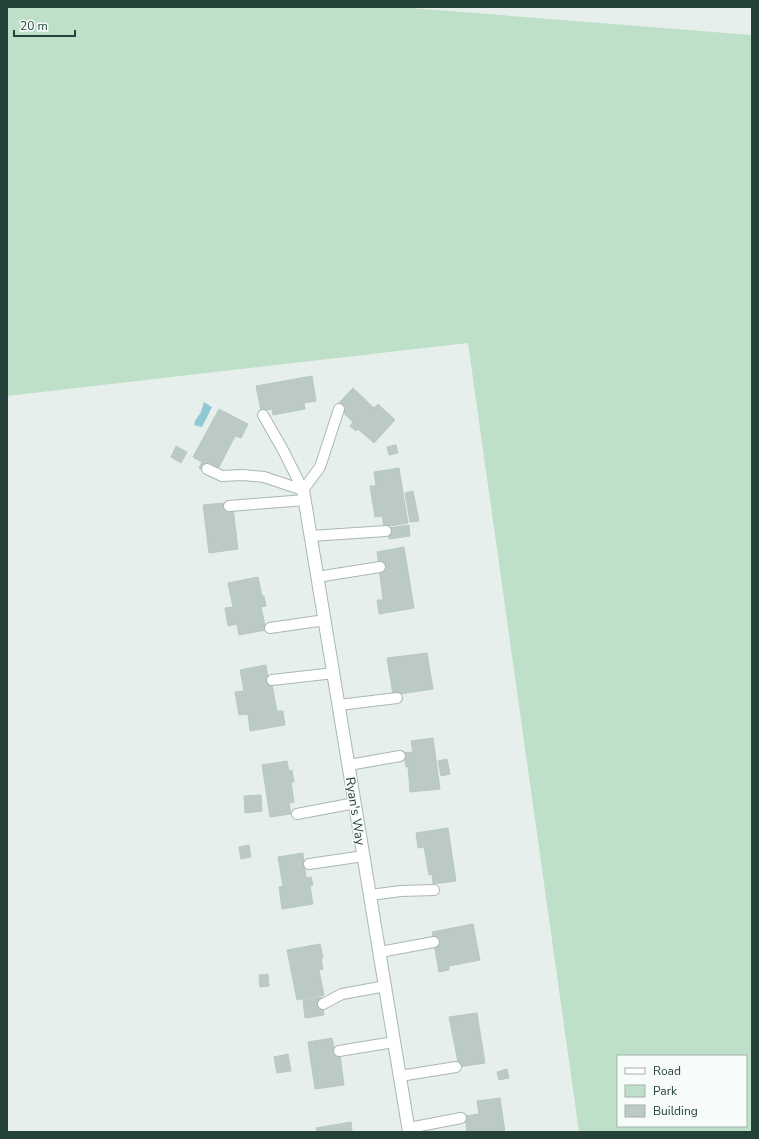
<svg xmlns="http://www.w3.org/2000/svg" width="759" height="1139" viewBox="0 0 759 1139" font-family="'Nunito Sans',sans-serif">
	<rect width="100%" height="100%" fill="#e6efeb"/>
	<path fill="#bfe0c8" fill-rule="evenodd" d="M7,7H399L752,35V1132H579L468,343L7,396ZM618,1056H746V1126H618Z"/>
	<path fill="#8ec9d4" d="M204,402L212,407L202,427L194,425L195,421L201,412Z"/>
	<path fill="#bbcac4" stroke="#b8c9c2" d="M312,376L316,401L304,403L305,409L273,415L272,409L261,411L256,386Z
		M353,388L374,408L378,404L395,420L374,443L358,429L356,431L350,426L353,422L336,406Z
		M219,409L248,424L241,438L235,436L218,469L209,464L205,472L199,468L202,462L193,457Z
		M396,445L398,453L389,455L387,447Z
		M176,446L187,452L181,463L171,457Z
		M399,468L408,523L384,527L382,516L375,517L370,486H376L374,472Z
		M413,491L419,521L410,522L405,493Z
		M223,503L224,510L233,508L238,549L209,553L203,505Z
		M409,525L410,536L389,539L388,528Z
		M404,547L414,608L379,614L377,600H383L377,552Z
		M258,577L262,596H264L266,606L261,607L266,630L239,635L237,624L228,626L225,608L233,607L228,583Z
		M427,653L433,689L393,695L387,658Z
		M266,665L269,685H272L277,711H283L285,725L250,731L248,714L239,715L235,692L244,691L240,670Z
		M433,738L440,789L410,792L408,766L406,767L404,753L413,752L411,741Z
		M447,759L450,774L441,776L438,761Z
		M287,761L289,771L292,770L294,782H291L294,802L289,803L291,814L270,817L262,765Z
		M261,795L262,811L245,813L244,796Z
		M448,828L456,881L433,884L432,874L429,875L424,847L418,848L416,833Z
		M249,845L251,857L241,859L239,847Z
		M303,853L306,878L311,877L313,885L310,886L313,904L282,909L279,887L283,886L278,857Z
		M473,924L480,960L449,966V970L439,972L432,932Z
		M320,944L323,958H321L323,969L319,970L324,995L297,1000L287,950Z
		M268,974L269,986L260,987L259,975Z
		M322,997L324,1015L305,1018L303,1000Z
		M477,1013L485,1063L459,1067L449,1017Z
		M332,1038L334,1048L339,1047L344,1085L315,1089L308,1042Z
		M288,1054L291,1071L277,1073L274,1057Z
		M507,1069L509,1078L499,1080L497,1072Z
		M500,1098L505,1132H467L465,1116L479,1114L477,1101Z
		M351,1122L352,1132H317L316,1128Z"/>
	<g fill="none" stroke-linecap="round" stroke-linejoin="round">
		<defs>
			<path id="lane" d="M263,415L283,450L303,490
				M207,469L222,476L243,475L264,477L303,490
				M303,490L320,467L339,409
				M229,506L305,500
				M311,536L386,531
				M317,577L380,567
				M270,628L325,620
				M272,680L334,673
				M339,705L397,698
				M349,765L400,756
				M297,814L355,803
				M309,864L364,856
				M370,895L401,891L434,890
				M380,952L434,942
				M323,1004L342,994L386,986
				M339,1051L394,1042
				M400,1076L456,1067
				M409,1128L461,1118"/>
			<path id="street" d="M303,490L409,1132"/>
		</defs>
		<use href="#lane" stroke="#a8b8b2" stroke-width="12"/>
		<use href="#street" stroke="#a8b8b2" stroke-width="14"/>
		<use href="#lane" stroke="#fff" stroke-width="10"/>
		<use href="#street" stroke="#fff" stroke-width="12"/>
	</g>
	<g text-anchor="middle" stroke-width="3" stroke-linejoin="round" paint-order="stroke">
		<g font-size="13" fill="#24423a" stroke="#f7fbf9">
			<text transform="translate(356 811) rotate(81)" y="5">Ryan's Way</text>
		</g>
	</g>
	<rect width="759" height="1139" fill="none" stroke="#24423a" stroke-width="16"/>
	<rect x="617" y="1055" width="130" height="72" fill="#f7fbf9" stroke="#a3b1ad"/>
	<rect x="625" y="1068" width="20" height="6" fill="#ffffff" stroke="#a3b1ad"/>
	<text x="653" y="1075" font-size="12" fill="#24423a">Road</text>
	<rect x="625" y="1085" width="20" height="12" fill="#bfe0c8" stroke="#a3b1ad"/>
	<text x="653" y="1095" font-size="12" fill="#24423a">Park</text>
	<rect x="625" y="1105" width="20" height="12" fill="#bbcac4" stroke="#a3b1ad"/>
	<text x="653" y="1115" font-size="12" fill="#24423a">Building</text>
	<path d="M14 30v6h61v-6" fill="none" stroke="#24423a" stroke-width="2"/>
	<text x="20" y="30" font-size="12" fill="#24423a" stroke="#f7fbf9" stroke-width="3" paint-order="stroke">20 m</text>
</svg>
